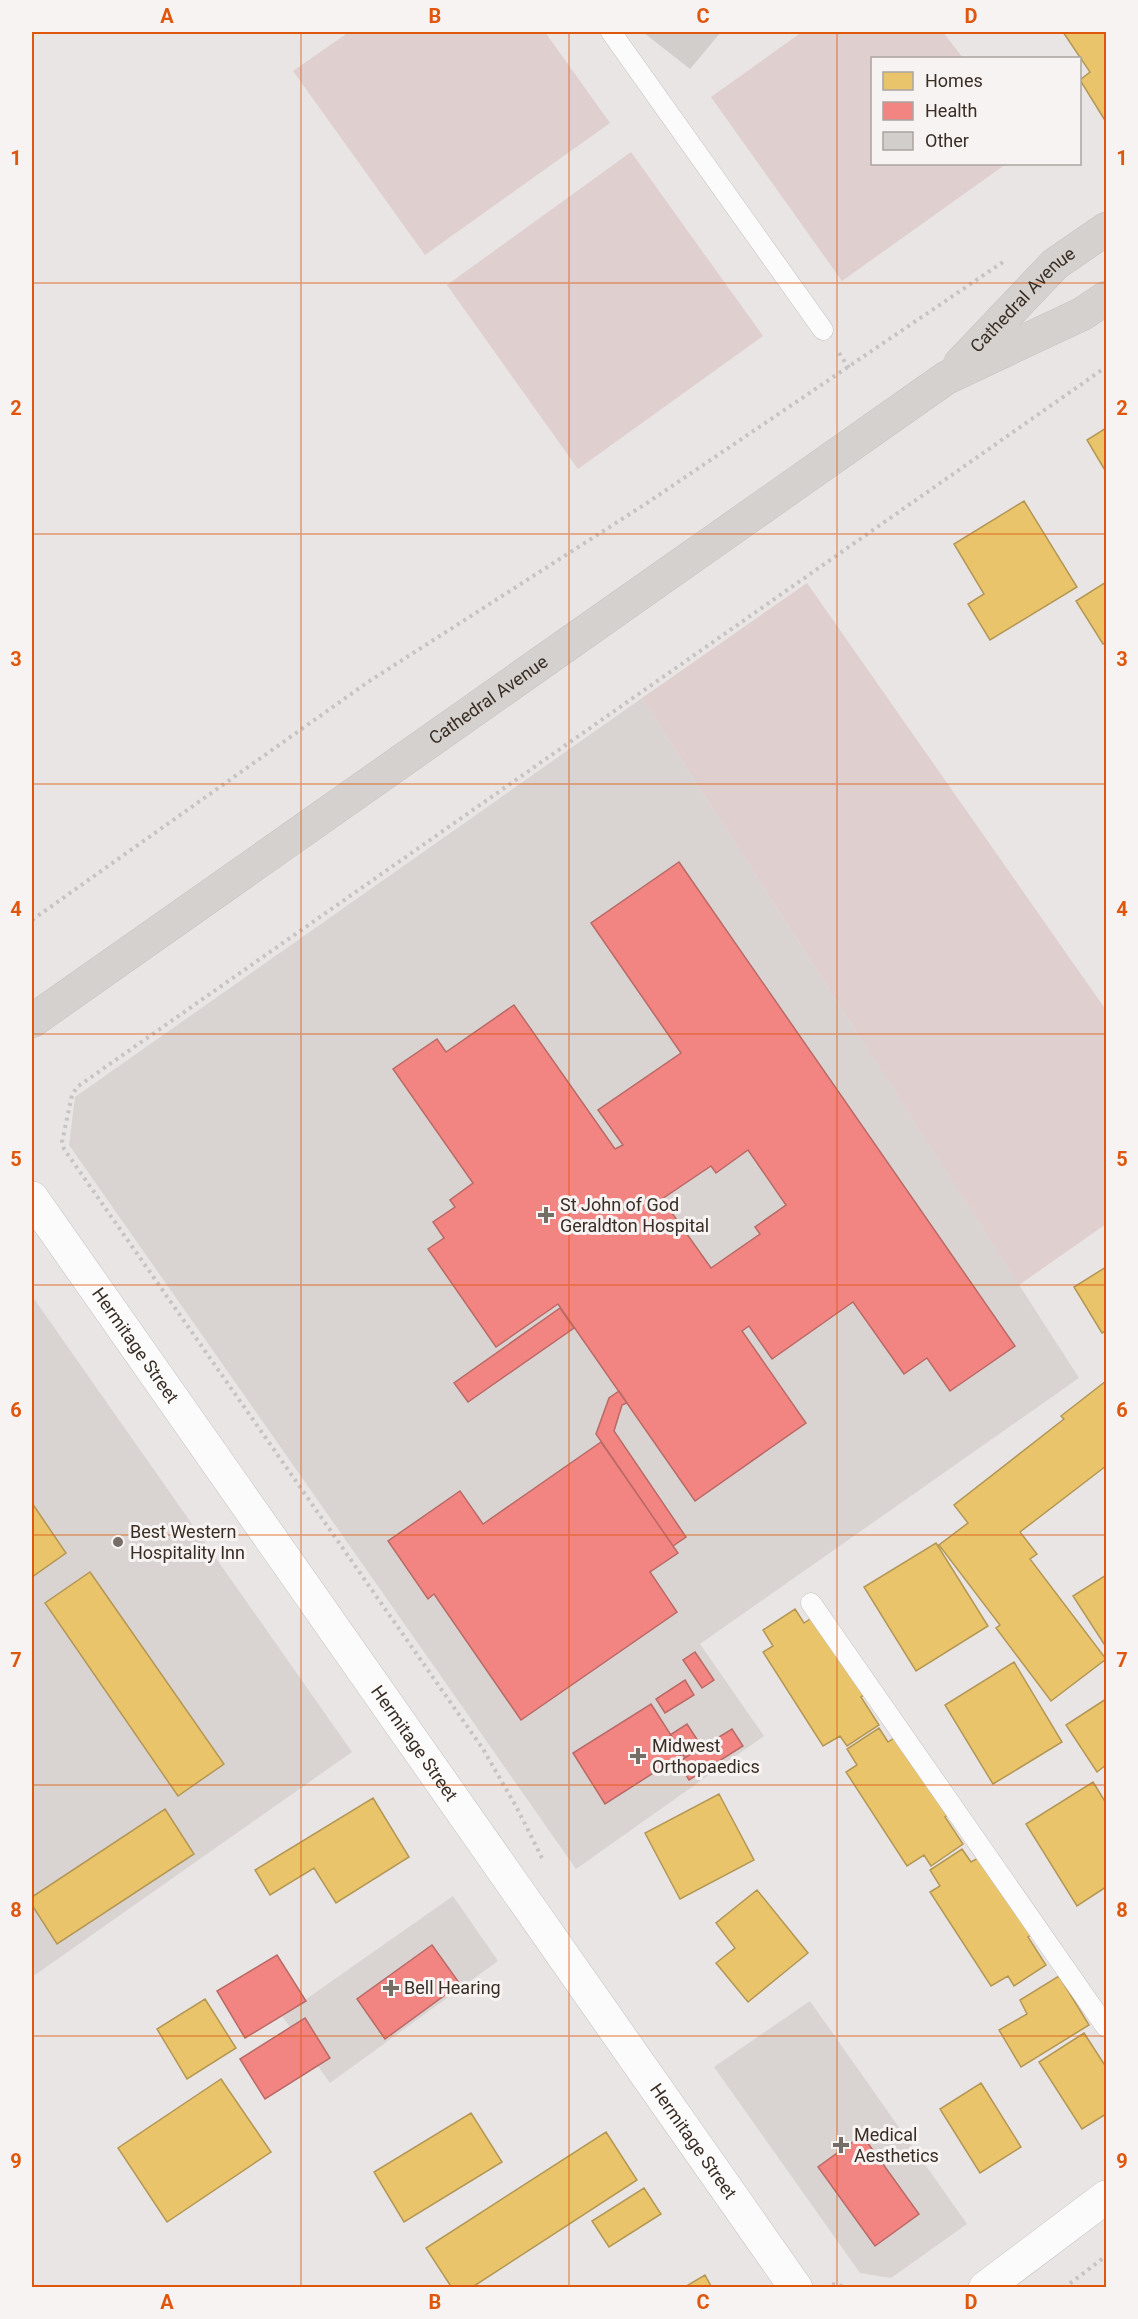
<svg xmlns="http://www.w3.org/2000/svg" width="1138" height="2319" viewBox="0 0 1138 2319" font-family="Roboto,sans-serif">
	<rect width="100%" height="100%" fill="#e8e5e4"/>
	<path fill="#d9d4d2" d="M642,698L1079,1378L700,1644L764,1736L576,1869L69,1145L75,1097Z
		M32,1296L352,1752L32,1977Z
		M453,1896L498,1961L330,2083L282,2016Z
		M810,2001L967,2224L891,2278L860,2273L714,2067Z"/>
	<path fill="#e0cfcf" d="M349,32H545L610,123L425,255L293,71Z
		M802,32H943L963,58H872V164H1006L842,281L711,97Z
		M631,152L763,336L578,469L447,285Z
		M807,583L1106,1010V1224L1019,1285L642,698Z"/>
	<path fill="#e9c46a" stroke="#b49755" stroke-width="1.5" d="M1063,32H1106V122L1080,80L1090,72Z
		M1106,428V472L1087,440Z
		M1024,501L1077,587L990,640L968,604L984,594L954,544Z
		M1106,582V642L1103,644L1076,601Z
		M1106,1267V1331L1102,1333L1074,1287Z
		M1106,1381V1466L1020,1532L1037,1554L1030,1559L1106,1659L1051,1701L996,1628L1000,1625L939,1545L968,1523L954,1505L1064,1419L1061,1416Z
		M32,1503L66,1553L32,1577Z
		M936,1543L988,1626L916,1671L864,1587Z
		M90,1572L224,1764L178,1796L45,1603Z
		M1106,1575V1647L1073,1596Z
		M795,1609L804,1623L816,1615L867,1693L861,1697L879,1725L847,1746L840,1736L823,1746L763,1652L773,1646L763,1630Z
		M1014,1662L1062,1742L993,1784L945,1705Z
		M1106,1699V1765L1097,1772L1066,1725Z
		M879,1728L888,1742L900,1734L950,1813L945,1817L963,1844L931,1866L924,1855L907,1866L846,1772L857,1765L847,1749Z
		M1093,1782L1106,1803V1887L1077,1906L1026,1824Z
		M719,1794L754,1860L680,1899L645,1833Z
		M373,1798L409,1857L336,1903L314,1868L270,1895L255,1870Z
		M165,1809L194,1854L57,1944L32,1905V1897Z
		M962,1849L971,1862L984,1855L1034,1933L1028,1937L1046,1965L1014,1986L1008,1976L991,1986L930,1892L940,1886L930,1870Z
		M757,1890L808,1953L748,2002L716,1963L735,1948L716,1923Z
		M1059,1976L1089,2025L1021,2067L999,2030L1027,2014L1020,2000Z
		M205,1999L236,2048L187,2079L157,2029Z
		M1084,2033L1106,2067V2114L1082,2129L1039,2062Z
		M221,2079L271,2152L167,2222L118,2148Z
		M981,2083L1021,2147L980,2173L940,2109Z
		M471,2113L502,2162L404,2222L374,2172Z
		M606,2132L637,2180L471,2288H452L426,2248Z
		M644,2188L661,2214L609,2247L592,2221Z
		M705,2275L712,2288H683Z"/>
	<path fill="#f28482" stroke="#ba6a66" stroke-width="1.5" fill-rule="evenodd" d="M679,862L1015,1346L950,1391L927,1358L904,1374L853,1302L772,1359L749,1326L742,1331L806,1423L695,1501L558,1304L496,1347L428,1249L444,1238L433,1222L455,1207L450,1200L473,1183L393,1069L437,1039L446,1052L514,1005L615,1149L623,1145L598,1110L681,1053L591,923ZM748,1150L786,1205L755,1227L760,1234L711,1268L662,1199L711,1166L716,1173Z
		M560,1308L574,1328L468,1402L454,1383Z
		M619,1391L627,1403L622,1405L614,1431L686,1537L673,1546L596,1434L609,1398Z
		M601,1442L678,1553L650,1572L677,1612L521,1720L434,1594L428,1599L388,1541L460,1491L483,1524Z
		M695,1652L714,1680L702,1688L683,1660Z
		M685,1680L694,1695L665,1713L656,1699Z
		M651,1704L683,1754L605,1804L573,1753Z
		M687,1724L702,1747L685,1758L670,1735Z
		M732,1729L743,1746L689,1780L678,1762Z
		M432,1945L460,1984L385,2039L357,1999Z
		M277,1955L306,2001L245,2038L217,1991Z
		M305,2018L330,2058L265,2099L240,2059Z
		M862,2135L919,2214L875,2246L818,2167Z"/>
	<path fill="#d1cecc" stroke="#d1cecd" stroke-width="1.5" d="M644,32H720L690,68Z"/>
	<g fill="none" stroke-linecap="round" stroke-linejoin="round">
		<defs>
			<path id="lane" d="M611,32L823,330
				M811,1603L1106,2027"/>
			<g id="street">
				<path id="s1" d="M32,1198L796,2288"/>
			</g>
			<path id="secondary" d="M985,2288L1106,2197"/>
			<g id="primary">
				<path id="s2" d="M960,364L1055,264L1106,229"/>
				<path id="s3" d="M32,1021L946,378L1082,314L1106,298"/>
			</g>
		</defs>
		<use href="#lane" stroke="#c4c1c0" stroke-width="21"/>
		<use href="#street" stroke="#c4c1c0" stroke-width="34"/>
		<use href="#secondary" stroke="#c3c0be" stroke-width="34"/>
		<use href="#primary" stroke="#c8c3c1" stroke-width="34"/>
		<path stroke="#c8c3c1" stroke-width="4" stroke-dasharray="3 4.5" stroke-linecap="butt" d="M839,353L849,368
			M32,920L368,682L647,503L1003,262
			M542,1858L517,1808L483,1749L64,1149L62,1142L72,1095L77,1087L1106,367
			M832,2284L852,2288
			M862,2288H899
			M1064,2288L1106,2256"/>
		<use href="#lane" stroke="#fcfbfb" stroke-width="20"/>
		<use href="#street" stroke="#fcfbfb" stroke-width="33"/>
		<use href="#secondary" stroke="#fcfbfb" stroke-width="33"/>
		<use href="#primary" stroke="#d4d1ce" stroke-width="33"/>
	</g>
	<path fill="none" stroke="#df570d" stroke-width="1.5" stroke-opacity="0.55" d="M301,32V2288M569,32V2288M837,32V2288M32,283H1106M32,534H1106M32,784H1106M32,1034H1106M32,1285H1106M32,1535H1106M32,1785H1106M32,2036H1106"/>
	<g fill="#766d67" stroke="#f7f3f2" stroke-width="2">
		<path d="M543 1206h6v6h6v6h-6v6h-6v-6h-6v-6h6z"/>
		<circle cx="118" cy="1542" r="6"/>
		<path d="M635 1747h6v6h6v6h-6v6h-6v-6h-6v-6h6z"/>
		<path d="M388 1979h6v6h6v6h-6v6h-6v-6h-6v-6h6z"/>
		<path d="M838 2136h6v6h6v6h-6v6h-6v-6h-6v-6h6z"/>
	</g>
	<g text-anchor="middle" stroke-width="6" stroke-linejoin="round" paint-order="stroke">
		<g font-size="18" fill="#392d24" stroke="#f7f3f2">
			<text dy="6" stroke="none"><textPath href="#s2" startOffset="90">Cathedral Avenue</textPath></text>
			<text dy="6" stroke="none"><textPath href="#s3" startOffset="558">Cathedral Avenue</textPath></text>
			<text dy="6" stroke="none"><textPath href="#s1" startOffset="180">Hermitage Street</textPath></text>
			<text dy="6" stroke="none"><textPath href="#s1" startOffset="666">Hermitage Street</textPath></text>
			<text dy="6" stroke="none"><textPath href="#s1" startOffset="1152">Hermitage Street</textPath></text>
		</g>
		<g font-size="18" fill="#392d24" stroke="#f7f3f2" text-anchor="start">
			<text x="560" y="1211">St John of God<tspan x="560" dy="21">Geraldton Hospital</tspan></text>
			<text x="130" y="1538">Best Western<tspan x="130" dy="21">Hospitality Inn</tspan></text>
			<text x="652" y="1752">Midwest<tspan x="652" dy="21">Orthopaedics</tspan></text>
			<text x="404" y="1994">Bell Hearing</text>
			<text x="854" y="2141">Medical<tspan x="854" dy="21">Aesthetics</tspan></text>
		</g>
	</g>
	<rect width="1138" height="2319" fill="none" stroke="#f7f3f2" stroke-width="66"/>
	<rect x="871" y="57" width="210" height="108" fill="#f7f3f2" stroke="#aba4a0" stroke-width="1.5"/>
	<rect x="883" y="72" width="30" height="18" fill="#e9c46a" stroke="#aba4a0" stroke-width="1.5"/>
	<text x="925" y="87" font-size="18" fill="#392d24">Homes</text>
	<rect x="883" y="102" width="30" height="18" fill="#f28482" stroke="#aba4a0" stroke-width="1.5"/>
	<text x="925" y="117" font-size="18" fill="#392d24">Health</text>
	<rect x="883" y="132" width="30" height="18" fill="#d1cecc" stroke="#aba4a0" stroke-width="1.5"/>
	<text x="925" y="147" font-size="18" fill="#392d24">Other</text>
	<rect x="33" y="33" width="1072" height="2253" fill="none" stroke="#df570d" stroke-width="2"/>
	<g font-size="20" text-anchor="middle" font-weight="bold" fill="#df570d">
		<text x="167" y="23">A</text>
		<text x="435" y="23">B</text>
		<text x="703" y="23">C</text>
		<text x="971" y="23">D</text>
		<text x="16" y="165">1</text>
		<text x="1122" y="165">1</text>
		<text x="16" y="415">2</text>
		<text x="1122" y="415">2</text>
		<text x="16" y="666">3</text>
		<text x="1122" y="666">3</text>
		<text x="16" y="916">4</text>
		<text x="1122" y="916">4</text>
		<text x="16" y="1166">5</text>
		<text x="1122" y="1166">5</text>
		<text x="16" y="1417">6</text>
		<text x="1122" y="1417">6</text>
		<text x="16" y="1667">7</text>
		<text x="1122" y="1667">7</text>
		<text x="16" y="1917">8</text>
		<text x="1122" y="1917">8</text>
		<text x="16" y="2168">9</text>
		<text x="1122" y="2168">9</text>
		<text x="167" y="2309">A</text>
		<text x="435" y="2309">B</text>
		<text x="703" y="2309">C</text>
		<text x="971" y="2309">D</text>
	</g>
</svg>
